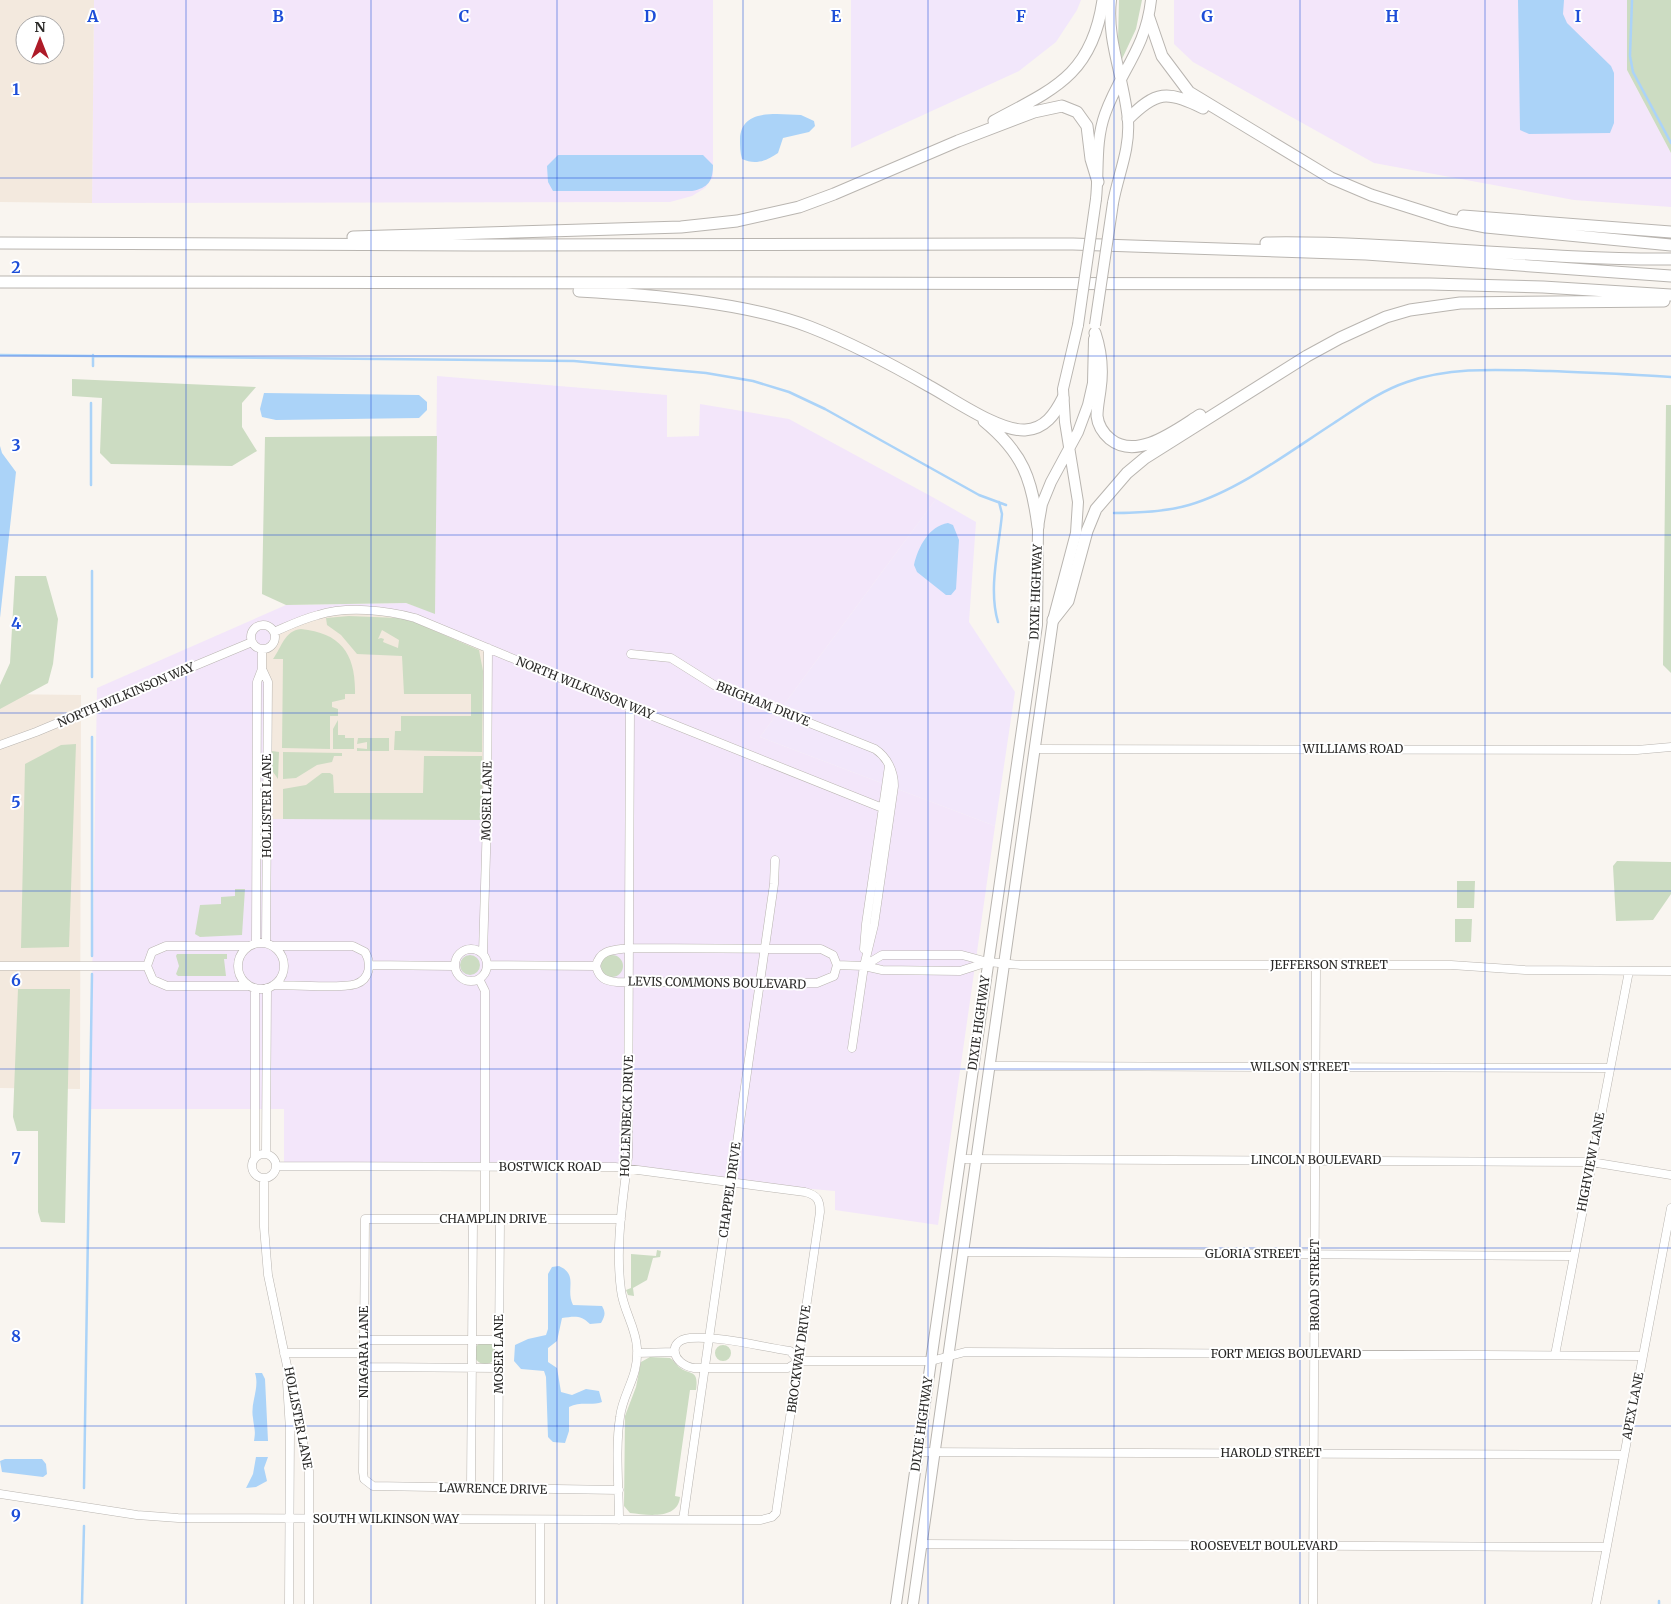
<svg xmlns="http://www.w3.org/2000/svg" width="1671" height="1604" viewBox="0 0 1671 1604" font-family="Merriweather,serif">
	<rect width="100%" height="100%" fill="#f9f5f0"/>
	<path fill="#f3e6fa" d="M94,0H713V177L705,188L692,196L670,202L92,203Z
		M1174,0H1627V70L1671,153V207L1574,200L1374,163L1193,62L1174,44Z
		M437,376L667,395V437L699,436L700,404L789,419L936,499L760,737L995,826L938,1225L835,1210V1191L731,1182L635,1170L284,1166V1109H90L97,688L286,605L406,603L435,613Z"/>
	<path fill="#f3e9de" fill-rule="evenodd" d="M0,0H94L92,203L0,202ZM25,25H55V55H25Z
		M332,612L400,614L488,648L487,820L267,819L268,682L262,649L272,644L274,632Z
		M0,694L81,695L80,1089L0,1088Z"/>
	<path fill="#f2e7fb" d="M851,0H1081L1077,10L1056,42L1019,71L851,148Z
		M936,499L976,522L969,622L1015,692L995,826L760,737Z"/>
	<path fill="#ccdcc2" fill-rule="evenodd" d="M1119,0H1142L1136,29L1122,59L1118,41Z
		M1627,0H1671V153L1627,70Z
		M72,379L256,387L242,403V427L257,451L232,466L111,464L100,453L102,398L72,396Z
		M1666,405H1671V673L1663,665Z
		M437,436L435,614L406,603L286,605L262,594L265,437Z
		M15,576H46L58,619L53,664L48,683L0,709V685L10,663Z
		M349,616L398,618L414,622L479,650L483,671L482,752L394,750L395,731H401V716H471V694H404L402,656L357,654L341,635L327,625L326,618ZM382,630L399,640L398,648L383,642L384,639L381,638L378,639Z
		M301,629C341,633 356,654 355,694H345V699L332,702V707L338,709V716H330V749L282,748L283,659H273C282,647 284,631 301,629Z
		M338,720V735H345V738H354V749H333V729Z
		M358,738H389V751H357V748L367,749V742L357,744Z
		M76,744L69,947L21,948L25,764L61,745Z
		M272,751L279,752L278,779L271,769Z
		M283,752L342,753V756H334L332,762L317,765L296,778L283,779Z
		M424,756H482V820L283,819V789L306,785L322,773H330L333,775L334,793H423Z
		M1617,861L1671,862V894L1653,920L1616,921L1613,866Z
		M1457,881H1475L1474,908H1457Z
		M235,889H245L242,935L200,937L195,934L200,905L221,904V897L235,896Z
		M1455,919H1472L1471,942H1455Z
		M177,954H227V959H224L226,976H178L176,974L179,966L176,956Z
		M601 966a11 11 0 1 1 22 0a11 11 0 1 1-22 0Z
		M460 965a10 10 0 1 1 20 0a10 10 0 1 1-20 0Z
		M18,989H70L65,1223L41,1222L38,1212V1131H17L13,1117Z
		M657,1250L661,1251L660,1257L653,1258L647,1280L633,1288L634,1296L628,1295L626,1290L631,1288V1254L656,1256Z
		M474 1353a11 11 0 1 1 22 0a11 11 0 1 1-22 0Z
		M715 1353a8 8 0 1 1 16 0a8 8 0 1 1-16 0Z
		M650,1357L670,1358C673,1360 676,1364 679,1367C690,1376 699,1368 696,1390H690L675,1496L680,1497C678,1520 647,1515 630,1513L624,1506L625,1416L636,1387L641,1362Z"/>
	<path fill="#abd3f8" d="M1518,0H1564L1563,14L1567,23L1611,66L1614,73V123L1610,133L1529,134L1520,130Z
		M801,115L814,121L815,126L809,132L783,138L778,153C767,161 755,165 742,159C740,152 740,146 740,139C741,108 778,114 801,115Z
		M558,155H703L713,165C713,181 708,188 692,191H553L548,182L547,166Z
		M264,393L419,395L427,402V410L419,418L276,420L262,417L260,409Z
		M0,446L2,453L16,472L0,618Z
		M948,523L953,525L959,540L956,589L951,595H946L917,572L914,565C918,547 929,526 948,523Z
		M559,1266C579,1275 565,1289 573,1305L602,1306C606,1313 605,1316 601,1323L590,1324C581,1315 575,1316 562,1318L557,1341L548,1348V1362L557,1368L561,1392L572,1395L586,1389L599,1391L602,1402C592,1406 580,1401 569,1407V1431L565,1443L553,1442L548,1437L546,1377L544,1371L521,1369L514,1361L515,1345L528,1339L546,1335L548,1329V1274L552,1267Z
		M255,1373H262L265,1379L268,1441H254C256,1429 254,1429 253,1418C250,1402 260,1389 255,1373Z
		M256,1457H268L264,1468L267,1481L256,1487L246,1488L253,1474Z
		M5,1459H42L46,1464L47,1474L43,1477L2,1472L0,1461Z"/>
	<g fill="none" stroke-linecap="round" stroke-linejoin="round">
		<path stroke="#abd3f8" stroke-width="2.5" d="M1632,0L1630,56L1633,72L1671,143
			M0,355L574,361L706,373L753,381L789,392L825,409L979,495L1006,505
			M93,366V355
			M91,485V403
			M1114,513C1140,513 1165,512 1189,505C1238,491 1292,450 1334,423C1357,408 1380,391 1407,382C1453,366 1502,370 1550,371C1590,373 1631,374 1671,377
			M998,622C988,589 999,548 1002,514L999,502
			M92,677V571
			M92,737V956
			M84,1488L92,974
			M82,1604L84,1526
			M1659,1604V1601"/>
		<defs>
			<path id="minor" d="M251 637a12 12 0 1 1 24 0a12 12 0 1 1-24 0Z
				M274,632C288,626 302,619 318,615C347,606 386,610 415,618L630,707L890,811
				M631,654L671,658L714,685L875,749C887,757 894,771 894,786L874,925L864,966L852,1048
				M262,669L268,682L266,943
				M0,745L36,732L252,642
				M1035,749L1637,750L1671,747
				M238 966a23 23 0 1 1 46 0a23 23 0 1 1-46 0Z
				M256,943L257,682L262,669V649
				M249,946H166L152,952L147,966L153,980L167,986H249
				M273,946H353L365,952C372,964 370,979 356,984C341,989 292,985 274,985
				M629,948L821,949L833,955L837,965L834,976L817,983L617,982C605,981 599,978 596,966C600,949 614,950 629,948Z
				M455 965a16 16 0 1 1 32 0a16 16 0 1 1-32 0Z
				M864,949L866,924L889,766
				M483,953L487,820L488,648
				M369,965L454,966
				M487,965L596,966
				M837,965L864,966L882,970L960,971L988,962
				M0,966H147
				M864,966L882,955H962L988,962L1021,965H1451L1525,970L1671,971
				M479,979L485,991V1219
				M255,988V1158
				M990,1066L1609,1068
				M266,1154L267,988
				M252 1166a12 12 0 1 1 24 0a12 12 0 1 1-24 0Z
				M960,1159L1591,1162L1671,1175
				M264,1178V1227L268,1275L309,1471V1604
				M963,1252L1572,1256
				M364,1340H499
				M284,1353H364
				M637,1353L675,1352
				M1555,1355L1629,971
				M799,1361L790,1351C757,1346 722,1336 690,1338C667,1340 671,1364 694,1368H788L799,1361H931L965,1352L1642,1356
				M364,1367L499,1368
				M287,1382L290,1430L289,1604
				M918,1452L1624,1455
				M471,1488L473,1219
				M498,1489L500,1219
				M619,1490L373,1486L364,1479L363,1472L365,1219H621
				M0,1494L137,1515L178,1518L761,1520L772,1517L776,1513L820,1212C820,1200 817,1195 805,1192L615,1167L276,1166
				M619,1520C619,1487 615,1449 620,1417C623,1392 639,1377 637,1348C636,1327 623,1310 621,1290C615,1246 623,1200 628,1157L630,707
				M683,1520L774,884L775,860
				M921,1544L1606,1547
				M540,1604V1520
				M1313,1604L1316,965
				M1596,1604L1671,1208"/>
			<path id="major" d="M1111,0C1106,40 1125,81 1128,121C1130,150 1118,175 1113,203
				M1096,199C1099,170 1095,142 1105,114C1120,72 1146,48 1151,0
				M896,1604L1037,625L1038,527L1042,504L1051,482L1078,432L1088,405L1093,383L1094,339
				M913,1604L1053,620L1076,533L1078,502L1065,422L1063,389L1078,325"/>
			<path id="highway" d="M1149,18L1162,56L1189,92L1331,178L1371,195L1450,220L1486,227L1671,245
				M1128,119C1156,91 1167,90 1203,108
				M994,121C1054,89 1092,75 1103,0
				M1463,216L1671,232
				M353,237L681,227L737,221L799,207L834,194L958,141L1034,112L1062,106L1077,112L1087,126L1091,159L1098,182
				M0,243L474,245L1073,244L1366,254L1671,276
				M1266,243C1401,241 1536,260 1671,259
				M0,282L1430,284L1543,287L1671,295
				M579,291C650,295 745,302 810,327C851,343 891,364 929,386C953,399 998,431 1025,430C1045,429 1055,414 1063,398
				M1095,333C1101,351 1103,370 1100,390C1099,398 1097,407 1097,416C1098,425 1103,433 1110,439C1137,461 1176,430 1200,415
				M984,421C1023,453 1032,479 1038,527
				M1053,620L1068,601L1087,531L1096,509L1127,473L1145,458L1307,356L1340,338L1386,317L1410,310L1460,303L1664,301"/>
		</defs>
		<use href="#minor" stroke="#b9b5b0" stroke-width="9"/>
		<use href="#major" stroke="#b9b5b0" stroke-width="12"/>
		<use href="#highway" stroke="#b9b5b0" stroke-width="13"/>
		<use href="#minor" stroke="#fff" stroke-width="8"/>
		<use href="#major" stroke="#fff" stroke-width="10"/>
		<use href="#highway" stroke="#fff" stroke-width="11"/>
		<defs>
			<path id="major-bridge" d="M1078,325L1096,199
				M1095,325L1113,203"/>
		</defs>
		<use href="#major-bridge" stroke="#b9b5b0" stroke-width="12" stroke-linecap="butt"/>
		<use href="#major-bridge" stroke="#fff" stroke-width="10"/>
	</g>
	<path fill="none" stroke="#1d4ed8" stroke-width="1" stroke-opacity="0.55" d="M186,0V1604M371,0V1604M557,0V1604M743,0V1604M928,0V1604M1114,0V1604M1300,0V1604M1485,0V1604M0,178H1671M0,356H1671M0,535H1671M0,713H1671M0,891H1671M0,1069H1671M0,1248H1671M0,1426H1671"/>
	<g text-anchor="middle" stroke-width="4" stroke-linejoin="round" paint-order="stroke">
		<g font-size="12" fill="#2a2927" stroke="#fff">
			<text transform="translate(1036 592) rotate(-88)" y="4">DIXIE HIGHWAY</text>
			<text transform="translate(585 688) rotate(22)" y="4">NORTH WILKINSON WAY</text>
			<text transform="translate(126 695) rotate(-23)" y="4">NORTH WILKINSON WAY</text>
			<text transform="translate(763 704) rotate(22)" y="4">BRIGHAM DRIVE</text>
			<text x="1353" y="753">WILLIAMS ROAD</text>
			<text transform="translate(487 801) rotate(-89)" y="4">MOSER LANE</text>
			<text transform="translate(267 806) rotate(-90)" y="4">HOLLISTER LANE</text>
			<text x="1329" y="969">JEFFERSON STREET</text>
			<text transform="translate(717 983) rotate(1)" y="4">LEVIS COMMONS BOULEVARD</text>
			<text transform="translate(979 1023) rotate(-82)" y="4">DIXIE HIGHWAY</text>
			<text x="1300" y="1071">WILSON STREET</text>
			<text transform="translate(627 1116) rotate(-88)" y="4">HOLLENBECK DRIVE</text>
			<text x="1316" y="1164">LINCOLN BOULEVARD</text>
			<text transform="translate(1591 1162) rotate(-79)" y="4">HIGHVIEW LANE</text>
			<text x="550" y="1171">BOSTWICK ROAD</text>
			<text transform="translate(730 1190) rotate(-82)" y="4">CHAPPEL DRIVE</text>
			<text x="493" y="1223">CHAMPLIN DRIVE</text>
			<text x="1253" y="1258">GLORIA STREET</text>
			<text transform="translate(1315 1285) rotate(-90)" y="4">BROAD STREET</text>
			<text transform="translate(364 1352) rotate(-90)" y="4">NIAGARA LANE</text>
			<text transform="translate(499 1354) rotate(-90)" y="4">MOSER LANE</text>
			<text x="1286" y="1358">FORT MEIGS BOULEVARD</text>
			<text transform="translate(799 1359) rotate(-82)" y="4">BROCKWAY DRIVE</text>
			<text transform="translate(1633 1406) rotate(-79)" y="4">APEX LANE</text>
			<text transform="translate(298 1418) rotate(79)" y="4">HOLLISTER LANE</text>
			<text transform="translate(922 1424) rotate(-82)" y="4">DIXIE HIGHWAY</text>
			<text x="1271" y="1457">HAROLD STREET</text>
			<text transform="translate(493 1489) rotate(1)" y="4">LAWRENCE DRIVE</text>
			<text x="386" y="1523">SOUTH WILKINSON WAY</text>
			<text x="1264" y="1550">ROOSEVELT BOULEVARD</text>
		</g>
	</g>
	<g font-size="16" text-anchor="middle" font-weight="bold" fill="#1d4ed8" stroke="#fff" stroke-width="4" stroke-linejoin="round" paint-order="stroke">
		<text x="93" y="22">A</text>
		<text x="278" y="22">B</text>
		<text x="464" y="22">C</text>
		<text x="650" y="22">D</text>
		<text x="836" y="22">E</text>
		<text x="1021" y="22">F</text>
		<text x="1207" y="22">G</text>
		<text x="1392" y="22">H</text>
		<text x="1578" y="22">I</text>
		<text x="16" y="95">1</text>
		<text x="16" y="273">2</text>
		<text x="16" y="451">3</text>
		<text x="16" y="629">4</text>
		<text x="16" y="808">5</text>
		<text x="16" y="986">6</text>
		<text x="16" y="1164">7</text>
		<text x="16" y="1342">8</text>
		<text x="16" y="1521">9</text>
	</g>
	<g transform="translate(40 40)"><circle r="24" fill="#ffffff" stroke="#aaa9a9"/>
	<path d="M0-4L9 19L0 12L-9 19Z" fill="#ae1b28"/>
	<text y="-8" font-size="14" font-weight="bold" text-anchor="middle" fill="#2a2927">N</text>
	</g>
</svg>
